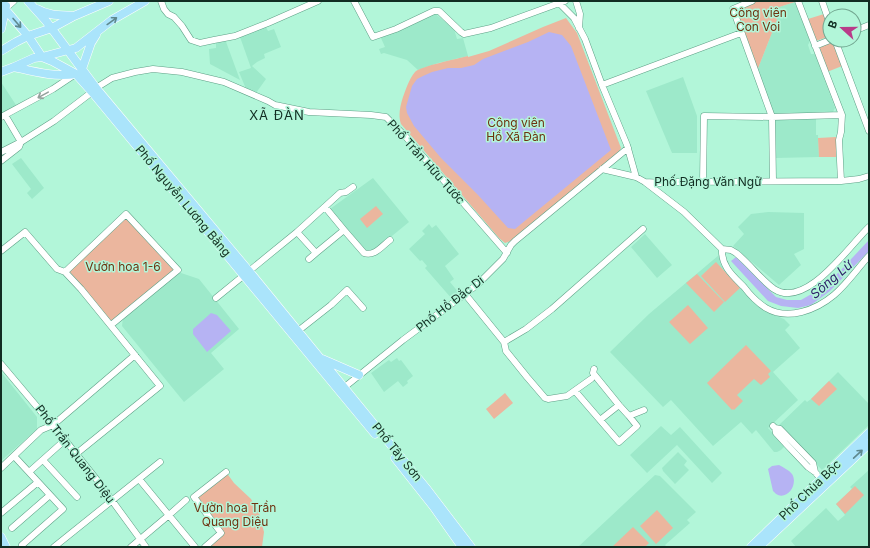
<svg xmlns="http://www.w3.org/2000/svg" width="870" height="548" viewBox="0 0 870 548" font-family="Inter,sans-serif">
	<rect width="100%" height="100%" fill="#b2f6d9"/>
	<path fill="#9de9ca" d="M795,2L810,41L808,45L811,54H815L835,108L833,112L776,115L772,112L757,71L777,20L773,9Z
		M434,13L454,29L457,39L463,38L468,56L438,63L418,70L407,60L384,53L381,54L379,49L385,47L381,38Z
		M266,27L268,31L274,29L281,47L264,54L265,58L257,62L252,66L266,79L256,93L246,89L239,72L251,68L240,37Z
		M225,39L240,80L210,64L209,49L216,48V41Z
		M683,77L697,116V153H672L646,91Z
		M1,82L16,105L1,115Z
		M775,119H816V135H818L819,157L776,158Z
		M21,158L44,188L32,199L27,193L31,189L12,164Z
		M373,178L409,222L370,254L364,250L330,209Z
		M768,212L804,213V249L794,254L801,265L779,285L733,246L744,234L738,227L751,214Z
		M429,224L432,228L436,225L459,254L445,266L454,279L450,282L459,293L452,299L425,268L427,266L422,260L420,261L409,249L425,234L422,231Z
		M645,234L672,265L657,278L631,247Z
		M719,255L721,265L757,304L764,311L784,319L790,325L785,330L800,348L773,372L798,400L768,428L785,446L781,450L777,452H774L756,430L752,434L741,422L713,446L671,400L663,407L610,352L649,314Z
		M178,272L199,279L239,329L211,353L224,369L184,402L122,326L123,318Z
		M397,358L399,361L401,360L413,376L407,381L408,383L403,387L398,381L384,392L371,373L389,360L391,362Z
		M1,372L37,417V429L1,461Z
		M838,372L869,404V425L822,470L779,425L805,400L807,402L811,399Z
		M661,426L671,435L680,427L722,473L712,483L677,445L647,473L630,455Z
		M678,452L687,461L684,465L689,470L675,484L663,471L662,468Z
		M869,470V547H796L791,541L826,508L838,521L845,515L836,504L852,489L850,487Z
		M655,475L660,476L696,512L687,520L690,523L665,545L667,547H578Z"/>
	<path fill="#ebb69e" d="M758,1L795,2L773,9L777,20L757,71L735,10Z
		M824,14L830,32V36L816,41L808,19Z
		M566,18L577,33L621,148L618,153L512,240L508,242L505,243L499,238L401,124C398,116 400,106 403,97C406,89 409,79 415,72C421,66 457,59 468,56V57L489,51L543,27Z
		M833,42L842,66L827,72L819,47Z
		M836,137V157H819L818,138Z
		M376,206L383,214L367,228L360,219Z
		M127,216L174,270L112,322L68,270Z
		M716,262L740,288L725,302L701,276Z
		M697,274L724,302L714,312L686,283Z
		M688,305L708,328L690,344L669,322Z
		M746,345L771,371L768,374L770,377L761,385L754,379L737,395L743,401L734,410L733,409L732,410L707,383Z
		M829,381L837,389L819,406L811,399Z
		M505,393L513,403L494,419L486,409Z
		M226,472L234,483L251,499L259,513L264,532L262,547H205L221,533L194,497Z
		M855,486L864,495L845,514L836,504Z
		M657,510L673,528L656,544L640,526Z
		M633,527L649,543L645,547H612Z"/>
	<path fill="#b6b3f3" d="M549,32L562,35L571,46L611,150L515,229L508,228L478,195L441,158L414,126L407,113L406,107L412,86L417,79L423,76L432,72L448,68H461L474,65L483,59L528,42Z
		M869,240V251L830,291L811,305L798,308L781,306L768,301L731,261L736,257L776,297L787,300H801L815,292L838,273Z
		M211,313L217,315L231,331L207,352L193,334V329Z
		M779,465C784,468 789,470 792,474C798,483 789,499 778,495C776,494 775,493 773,491L768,469L772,466Z"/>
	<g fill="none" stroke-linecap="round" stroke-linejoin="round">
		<defs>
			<path id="minor" d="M161,1L164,9L168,14L174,17L182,26L191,40L200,43L214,40L235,36L268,23L318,1
				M354,1L373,37L396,29L434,11H439L461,32L464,34L491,28L565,1
				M557,1L574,18L585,39L602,85L627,145L636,177
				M576,1L580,14L579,28
				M752,1L733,9L772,117L773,181
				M798,1L842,115L841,132L839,140L841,181
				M822,1L830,24
				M5,9L14,1
				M854,31L869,25
				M835,40L869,131
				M815,46L830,40
				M602,85L741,33
				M96,88L112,78L135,72L153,69L182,72L224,82L268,101L275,105L309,112L371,115L386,117L405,136L507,253
				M1,117L53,89L74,75
				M1,152L21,142L54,121L92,92
				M1,161L19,147L21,142L5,115
				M602,169L636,177L645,182L684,212L722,249L731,250L736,253C749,263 761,280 774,289C806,310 849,246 869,227
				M645,182L663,183L671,182L841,181L859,179L869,176
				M703,182L704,116L772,117L842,115
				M325,207L344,230L364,253C374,257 382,246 390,240
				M297,232L316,253L344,230
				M722,249C721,266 733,276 744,287C750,295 758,303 766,308C788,321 816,310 834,295C847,284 857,269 869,256
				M1,251L25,232L57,269L65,272L81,289L160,386L76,454
				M309,259L316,253
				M65,272L126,214L178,270L111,325
				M465,294L504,342L506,351L527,377L545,398L548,399L567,396L591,379
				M216,298L297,232L340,193L346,192L353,187
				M298,331L331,305L347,290L363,308
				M504,342L526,329L552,309L643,229
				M1,364L65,440L97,480L146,547
				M594,369L593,373L619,405
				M341,390L403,340L465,294L478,284L503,259L511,245L515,241L628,148
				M575,391L619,442L637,426L629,416
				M600,420L619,405L629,416L644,410
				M773,426L775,428L780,429L813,463L815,472
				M775,428L776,433L788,446L808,467L815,472L821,479
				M14,456L63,509L22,545
				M43,460L77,497
				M1,468L41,430L53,425L135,355
				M29,472L65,440
				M139,479L195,547
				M1,513L38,482
				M12,528L50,495
				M54,547L160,462
				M131,547L169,515L186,500
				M205,547L221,533L194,497L226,472"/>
			<path id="major" d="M2,1L5,9L28,36L42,57
				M28,1L46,21L96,88L253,276L426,488L471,547
				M37,9C49,16 61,15 74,16
				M1,29L6,6
				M1,51L16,42L28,36L52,28L74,16L109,1
				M42,57L52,61L76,74L92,92L375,434
				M14,67C36,72 53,77 76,74
				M82,69L91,43L96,35
				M1,72L14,67L34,58L42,57L76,48L112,20L145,1
				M322,359L359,375
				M395,458L433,506L462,547
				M1,537L6,547
				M751,547L869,433
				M759,547L869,444"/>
		</defs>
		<use href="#minor" stroke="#5ea086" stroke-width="7"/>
		<use href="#major" stroke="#fff" stroke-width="9"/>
		<use href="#minor" stroke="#fff" stroke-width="6"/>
		<use href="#major" stroke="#aae4fb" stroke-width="8"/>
	</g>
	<defs><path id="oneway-shaft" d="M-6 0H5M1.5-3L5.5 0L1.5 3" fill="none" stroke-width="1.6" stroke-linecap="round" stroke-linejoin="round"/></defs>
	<g stroke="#5e888e">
		<use href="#oneway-shaft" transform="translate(112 21) rotate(-36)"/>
		<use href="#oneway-shaft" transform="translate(17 23) rotate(49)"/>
		<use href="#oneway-shaft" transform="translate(858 454) rotate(-43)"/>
	</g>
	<use stroke="#94a09c" href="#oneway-shaft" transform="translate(43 95) rotate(151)"/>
	<g text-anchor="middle" stroke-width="3" stroke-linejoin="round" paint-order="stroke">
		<g font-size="12" fill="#6e3210" stroke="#b2f6d9">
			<text x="758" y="17">Công viên<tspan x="758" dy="14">Con Voi</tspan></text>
			<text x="516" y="127">Công viên<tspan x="516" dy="14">Hồ Xã Đàn</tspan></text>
			<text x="123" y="271">Vườn hoa 1-6</text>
			<text x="235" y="512">Vườn hoa Trần<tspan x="235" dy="14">Quang Diệu</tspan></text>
		</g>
		<g font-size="12" fill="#112d22" stroke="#b2f6d9">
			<text transform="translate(426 162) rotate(48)" y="4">Phố Trần Hữu Tước</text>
			<text x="708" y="186">Phố Đặng Văn Ngữ</text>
			<text transform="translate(183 201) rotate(50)" y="4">Phố Nguyễn Lương Bằng</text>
			<text transform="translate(450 304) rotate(-38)" y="4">Phố Hồ Đắc Di</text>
			<text transform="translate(397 452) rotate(51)" y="4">Phố Tây Sơn</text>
			<text transform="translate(75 454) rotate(52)" y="4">Phố Trần Quang Diệu</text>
			<text transform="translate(810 490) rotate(-44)" y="4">Phố Chùa Bộc</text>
		</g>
		<g font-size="13" letter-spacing="1" fill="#112d22" stroke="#b2f6d9">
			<text x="277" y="120">XÃ ĐÀN</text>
		</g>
		<g font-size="13" font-style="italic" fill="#30216a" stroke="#b2f6d9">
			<text transform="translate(831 279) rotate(-41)" y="5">Sông Lừ</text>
		</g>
	</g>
	<rect width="870" height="548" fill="none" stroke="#112d22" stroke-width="4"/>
	<g transform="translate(842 28) rotate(291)"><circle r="19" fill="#b2f6d9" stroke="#72a690"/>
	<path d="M0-3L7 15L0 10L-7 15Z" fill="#b93b89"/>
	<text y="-6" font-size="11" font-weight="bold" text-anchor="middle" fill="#112d22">B</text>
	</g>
</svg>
